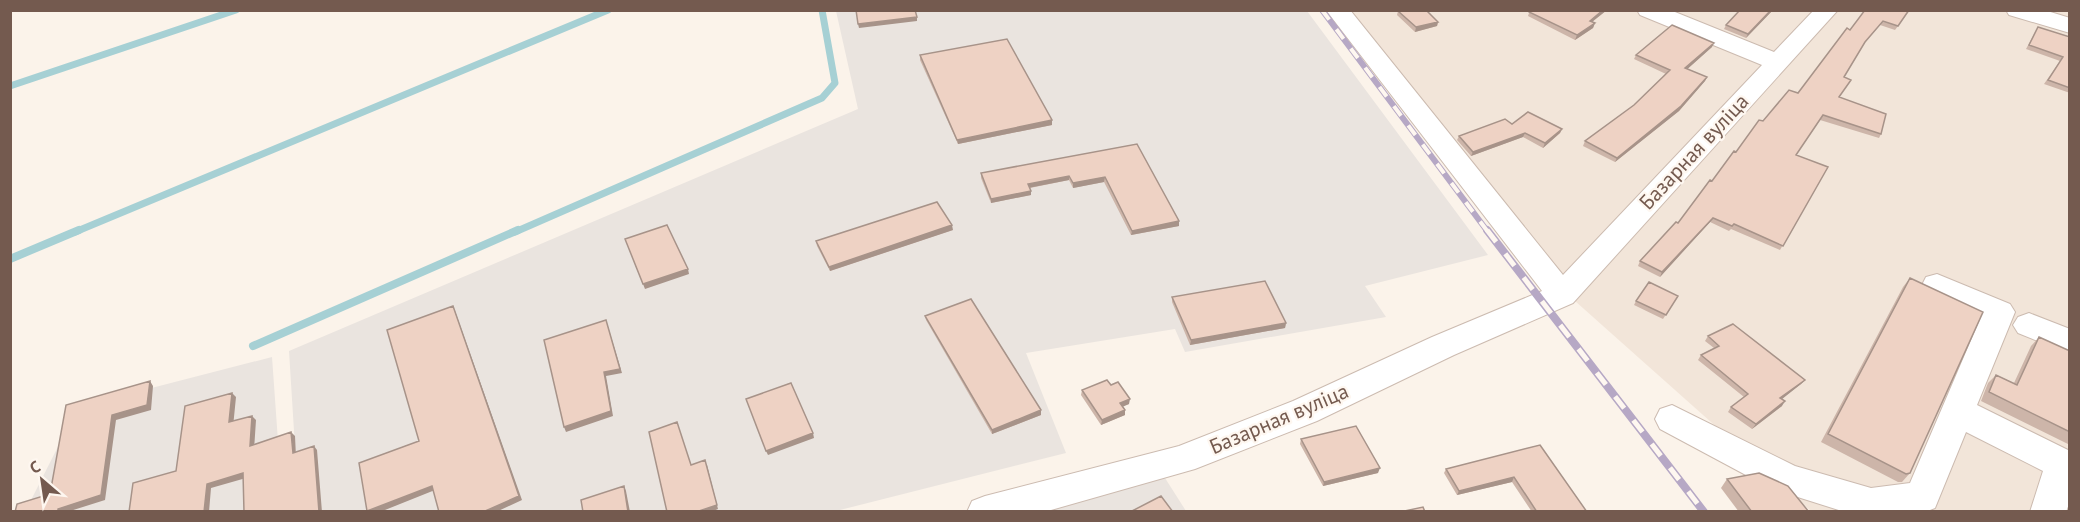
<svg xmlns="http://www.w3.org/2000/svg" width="2080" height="522" viewBox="0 0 2080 522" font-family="'PT Sans',sans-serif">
	<rect width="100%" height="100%" fill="#fbf3ea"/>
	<path fill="#f2e5d9" d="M1344,11H2069V511H1811L1575,301Z"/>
	<path fill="#eae4df" d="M836,11H1307L1488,255L1365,286L1386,317L1185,352L1175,329L1026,353L1066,453L836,511H299L289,351L858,109Z
		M272,357L283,511L25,512L78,407Z
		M1165,478L1186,511L1041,512Z"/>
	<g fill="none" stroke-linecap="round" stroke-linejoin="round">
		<path stroke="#a6d0d4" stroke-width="7" d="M10,86L236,10
			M75,232L608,10
			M515,232L822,98L835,83L822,10"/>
		<path stroke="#a6d0d4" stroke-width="8" d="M10,259L79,230
			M253,346L518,230"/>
		<defs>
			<path id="minor" d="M1326,10H1350L1563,275L1762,65L1640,15L1637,10H1670L1774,52L1814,10H1838L1573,303L1454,355L1317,421L1195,469L1044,512H967L972,501L985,496L1179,446L1293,401L1432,337L1542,291Z
				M2006,10H2044L2070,18V33L2009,15Z
				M1937,274L2010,304L2015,312L1977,405L2070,451V501L2066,512H2030L2043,471L1966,432L1935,508L1925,512H1845L1785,493L1772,489L1660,429L1655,419L1660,409L1672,405L1795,466L1871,488L1910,483L1981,317L1926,293L1922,285L1926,277Z
				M2029,313L2070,329V354L2018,333L2013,325L2018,317Z"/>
		</defs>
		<use href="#minor" stroke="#ccbbb0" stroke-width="2"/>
		<use href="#minor" fill="#fff" fill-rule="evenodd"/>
		<defs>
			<path id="rail-far1" d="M1322,10L1488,232"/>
			<path id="rail" d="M1487,230L1704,512"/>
		</defs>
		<use href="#rail-far1" stroke="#b6a8c5" stroke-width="6"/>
		<use href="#rail" stroke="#b6a8c5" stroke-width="8"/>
		<use href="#rail-far1" stroke="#fef7f0" stroke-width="4" stroke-dasharray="12" stroke-linecap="butt"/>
		<use href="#rail" stroke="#fef7f0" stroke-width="5" stroke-dasharray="15" stroke-linecap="butt"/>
	</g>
	<path fill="#cdb5a9" d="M1530,10H1607L1592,22L1595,23L1593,28L1575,40L1528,16Z
		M1773,10L1746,38L1724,29L1726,25Z
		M1910,10L1895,30L1880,25L1862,46L1844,77L1839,98L1881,134L1879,138L1820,120L1796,155L1828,167L1780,250L1731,229L1729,231L1710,222L1660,277L1638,266L1640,261L1678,223L1763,121L1798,93L1850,30Z
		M1398,11L1438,22L1437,26L1415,32L1397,15Z
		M2038,27L2070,37V93L2044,84L2060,61L2026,49Z
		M1712,47L1687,69L1707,77L1705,81L1679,111L1615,162L1583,146L1585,141L1634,105L1666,74L1634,59L1636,55Z
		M920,55L1052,125L958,144L920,60Z
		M1512,124L1562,129L1560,133L1543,148L1523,137L1471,156L1457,140L1459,136Z
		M1137,144L1179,221V226L1131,235L1104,182L1073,188L1069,180L1030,188L1031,191V195L991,203L981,178V173Z
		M953,230L830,271L817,246L816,241Z
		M1910,278V473L1902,482H1898L1821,442L1903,287Z
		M1678,296L1663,319L1634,305L1636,301Z
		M1172,297L1286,323L1285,328L1190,345L1172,302Z
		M925,316L1041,415L992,434L926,320Z
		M1708,336L1805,380L1801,384L1781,399L1782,406L1752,429L1728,412L1731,407L1744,397L1698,360L1701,355L1714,348L1705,341Z
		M2039,337L2070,351V445L1981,401L1988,383L1996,375L2014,383L2031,346Z
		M1111,385L1129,404L1122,406L1125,410V415L1101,425L1081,395L1082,390Z
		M1301,439L1378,473L1323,486L1300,444Z
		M1540,445L1587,512H1532L1512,482L1457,495L1444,473L1446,469Z
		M1727,479L1809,512H1739L1721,488Z"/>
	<path fill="#a79389" d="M1603,10H1607L1588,25L1590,21Z
		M1771,10H1773L1746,38L1748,34Z
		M917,17V21L859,28L858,24Z
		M1438,22L1437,26L1415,32L1416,27Z
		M1595,23L1593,28L1575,40L1577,35Z
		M1714,43L1712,47L1683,73L1685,68Z
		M1707,77L1705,81L1679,111L1615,162L1617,158Z
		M1052,120V125L958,144L957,140Z
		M1562,129L1560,133L1543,148L1545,143Z
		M1525,133L1523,137L1471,156L1473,152Z
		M1069,176V180L1028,188V184Z
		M1105,177L1104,182L1073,188V183Z
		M1031,191V195L991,203V199Z
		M1713,218L1710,222L1660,277L1662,272Z
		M1179,221V226L1131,235L1132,231Z
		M952,225L953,230L830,271L829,267Z
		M688,269L689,274L645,289L643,284Z
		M453,306L455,311L522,500L496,512H483Z
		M606,320L622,373L606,376L613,416L566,432L564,427L604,372Z
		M1286,323L1285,328L1190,345L1191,340Z
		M1805,380L1801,384L1777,403L1780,398Z
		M150,381L153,386L151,410L116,420L105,500L67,512H58V509L112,415Z
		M232,393L236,397L233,427L229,422Z
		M1130,399L1129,404L1120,408V403Z
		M1785,401L1782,406L1752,429L1756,424Z
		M1041,410V415L992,434V430Z
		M1125,410V415L1101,425L1102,420Z
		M252,416L256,420L254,450L250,446Z
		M291,432L295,436L296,457L293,453Z
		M813,433L814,438L768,455L766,451Z
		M314,446L317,450L322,512H319Z
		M707,465L718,509L711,512H696Z
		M1380,468L1378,473L1323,486L1324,482Z
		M243,473L246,478L211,488L209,512H204L207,484Z
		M1514,477L1512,482L1457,495L1459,491Z
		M432,486L435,490L380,512L367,511Z
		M624,486L626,491L630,512H628Z"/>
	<path fill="#eed2c4" stroke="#a79389" stroke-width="1.5" d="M856,10H915L917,17L858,24Z
		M1399,10H1426L1438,22L1416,27L1398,11Z
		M1530,10H1603L1590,21L1595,23L1577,35L1529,12Z
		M1740,10H1771L1748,34L1726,25Z
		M1865,10H1909L1898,26L1883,21L1865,42L1844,77L1851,80L1839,97L1886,114L1881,134L1823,115L1796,155L1828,167L1783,246L1734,224L1732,226L1713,218L1662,272L1640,261L1676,222L1678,223L1710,180L1712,181L1734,151L1736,152L1759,120L1763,121L1789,90L1798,93L1847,28L1850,30Z
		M1672,25L1714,43L1685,68L1707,77L1681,106L1617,158L1585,141L1634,105L1670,70L1636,55Z
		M2038,27L2070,37V88L2048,80L2063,57L2029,45Z
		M1007,39L1052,120L957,140L920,55Z
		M1528,112L1562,129L1545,143L1525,133L1473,152L1459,136L1505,119L1512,124Z
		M1137,144L1179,221L1132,231L1105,177L1073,183L1069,176L1028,184L1031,191L991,199L981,173Z
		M937,202L952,225L829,267L816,241Z
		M667,225L688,269L643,284L625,239Z
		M1910,278L1983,312L1910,473L1906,474L1828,434Z
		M1265,281L1286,323L1191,340L1172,297Z
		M1649,282L1678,296L1666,315L1636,301Z
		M971,299L1041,410L992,430L925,316Z
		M453,306L519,496L483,512H439L432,486L367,511L359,463L419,441L387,330Z
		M606,320L620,369L604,372L611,411L564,427L544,340Z
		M1733,324L1805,380L1780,398L1785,401L1756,424L1731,407L1748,394L1701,355L1719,346L1708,336Z
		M2039,337L2070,351V432L1989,392L1996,375L2017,385Z
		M1107,380L1111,385L1118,382L1130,399L1120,403L1125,410L1102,420L1082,390Z
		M150,381L147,405L112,415L101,495L58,509V512H15L17,504L50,494L66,405Z
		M791,383L813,433L766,451L746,399Z
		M232,393L229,422L252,416L250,446L291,432L293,453L314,446L319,512H244L243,473L207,484L204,512H129L133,483L176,471L185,406Z
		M677,422L691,465L705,460L717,505L696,512H667L649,432Z
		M1356,426L1380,468L1324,482L1301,439Z
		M1540,445L1587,512H1537L1514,477L1459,491L1446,469Z
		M1759,473L1788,486L1809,512H1752L1727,479Z
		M624,486L628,512H583L581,500Z
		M1161,496L1173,512L1132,511Z
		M1423,507L1425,512H1400Z"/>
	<g text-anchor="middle" stroke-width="4.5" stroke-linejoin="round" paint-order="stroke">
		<g font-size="21" fill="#745a4f" stroke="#fef7f0">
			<text transform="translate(1694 152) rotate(-47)" y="7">Базарная вуліца</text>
			<text transform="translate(1279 419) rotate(-23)" y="7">Базарная вуліца</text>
		</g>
	</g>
	<rect width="2080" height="522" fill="none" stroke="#745a4f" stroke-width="24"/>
	<g transform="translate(42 480) rotate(331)" stroke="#fef7f0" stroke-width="4.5" paint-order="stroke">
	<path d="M0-4.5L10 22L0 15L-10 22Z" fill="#745a4f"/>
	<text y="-9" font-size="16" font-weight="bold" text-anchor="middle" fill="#745a4f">С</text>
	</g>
</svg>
